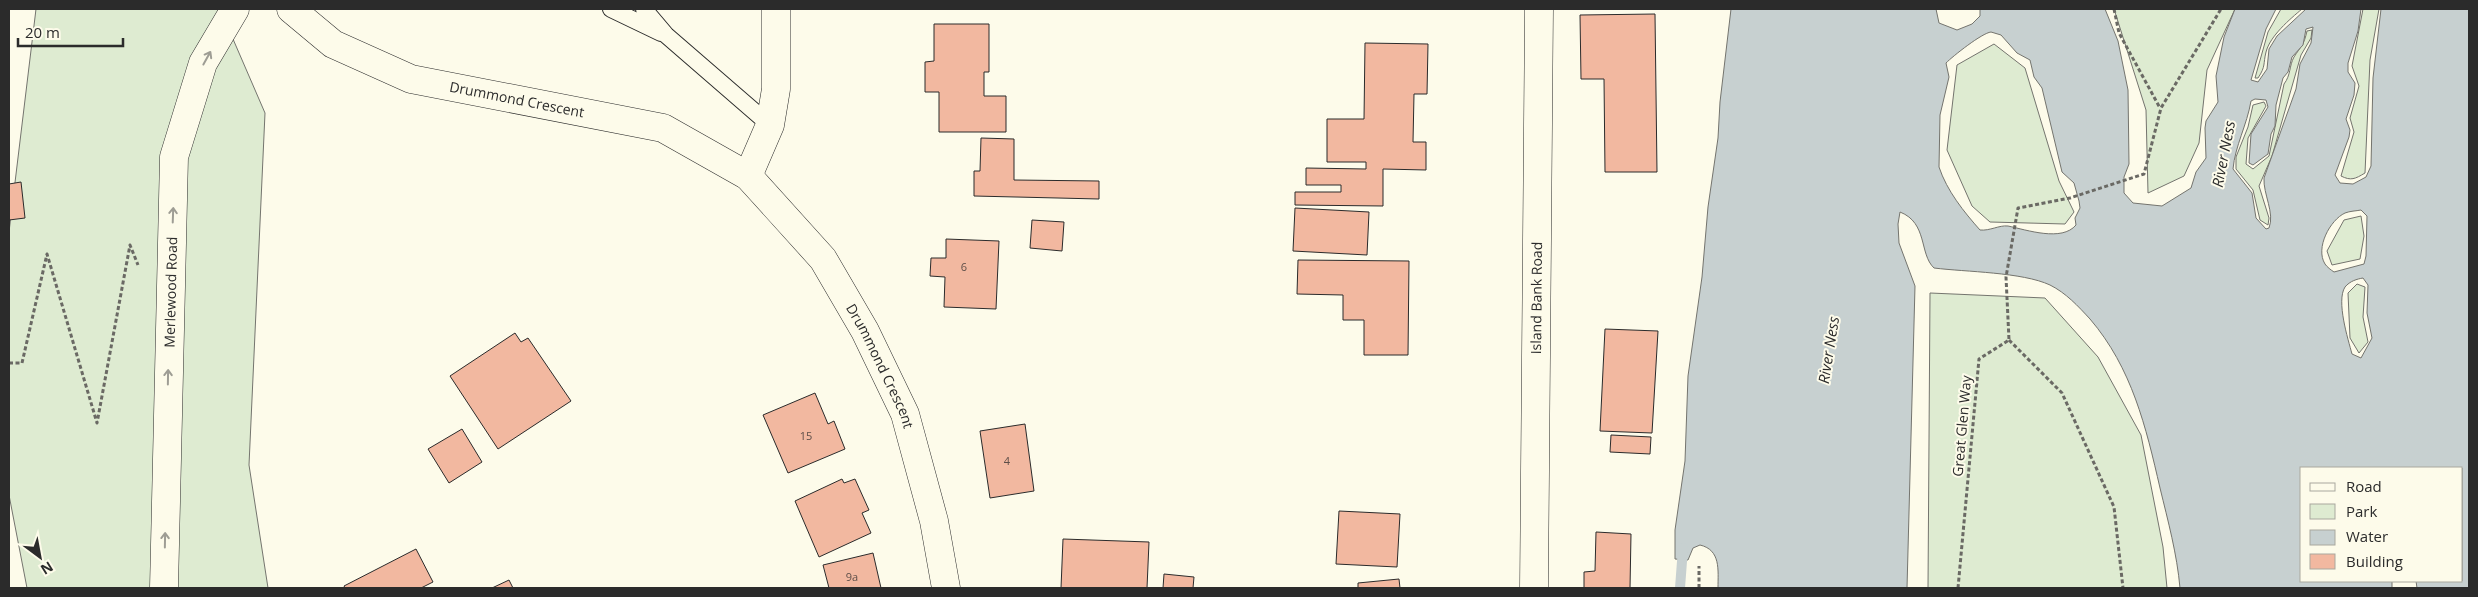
<svg xmlns="http://www.w3.org/2000/svg" width="2478" height="597" viewBox="0 0 2478 597" font-family="'Open Sans',sans-serif">
	<rect width="100%" height="100%" fill="#fdfbea"/>
	<path fill="#deebd1" stroke="#74746e" d="M36,9H220L265,113L249,465L268,588H27L9,495V232Z
		M2114,9H2235L2207,70L2199,143L2184,176L2148,193L2146,110Z
		M2281,9H2302C2290,19 2270,36 2266,52C2263,64 2266,66 2258,78H2255L2268,32Z
		M2363,9H2379L2370,60L2365,173C2355,179 2351,181 2341,176L2354,132L2350,118L2359,86L2352,66Z
		M2312,30L2311,38L2301,55L2272,156L2259,186L2269,218L2268,225L2260,220L2253,190L2236,169V157L2248,127L2253,105L2264,102L2266,106L2248,138L2246,164L2253,169L2269,156L2284,84C2291,75 2289,66 2294,57C2301,46 2304,45 2307,31Z
		M1994,44L2025,68L2059,181L2074,212L2065,224L1990,222L1972,206L1947,150L1957,65Z
		M2361,216L2364,236L2360,259L2332,265L2327,251L2344,220Z
		M2357,284L2365,287L2363,317L2368,342L2359,353L2350,338L2348,293Z
		M1930,293L2045,298L2098,357L2141,435L2163,547L2167,588H1928Z"/>
	<path fill="#c7d0d0" stroke="#74746e" fill-rule="evenodd" d="M1731,9H1936L1939,23L1957,30L1972,24L1980,16V9H2105L2118,41L2128,90L2129,164L2124,177V193L2133,203L2162,206L2191,188L2196,172L2206,158L2205,128L2206,121L2218,102L2216,76L2224,37L2235,9H2276L2266,29L2251,80L2258,82L2267,69L2269,49L2277,36L2306,9H2361L2358,31L2348,63V72L2355,83L2354,95L2346,119L2350,130L2349,137L2335,175L2340,183L2353,184L2366,177L2371,166L2373,78L2381,9H2469V588H2417L2416,581H2462V468H2302V581H2392V588H2180C2177,554 2168,521 2160,488C2146,427 2132,368 2090,319C2078,306 2066,293 2050,285C2022,272 1966,272 1934,268C1919,254 1928,223 1900,212L1898,224L1899,243L1915,286L1907,588H1718C1718,570 1721,550 1700,545L1693,548L1688,560L1675,559V530L1685,461L1688,376L1702,277L1708,207L1718,138L1720,102ZM2313,27L2311,43L2300,64L2296,89L2264,178C2263,194 2275,213 2269,228L2266,229L2256,218L2252,193L2233,169C2235,146 2247,125 2251,101L2255,99L2266,100L2268,107L2251,134L2249,163L2253,165L2268,154L2271,134L2275,126L2276,105L2283,78L2288,72L2292,57L2303,45L2306,29ZM1991,32L2001,35L2017,53L2030,60L2034,77L2042,88L2062,172L2074,183L2079,201L2080,208L2075,218L2076,225C2062,242 2027,230 2008,226C1999,225 1990,231 1980,230C1964,212 1947,191 1939,167L1940,115L1949,77L1946,63C1953,56 1982,33 1991,32ZM2361,210L2367,216L2366,256L2364,264L2334,272C2331,270 2327,267 2325,264C2315,248 2330,220 2345,213C2350,211 2356,211 2361,210ZM2363,278L2368,285L2367,313L2372,338L2361,358L2352,354C2348,339 2336,301 2345,287C2350,281 2357,279 2363,278Z"/>
	<g fill="none" stroke-linecap="round" stroke-linejoin="round">
		<path stroke="#c7d0d0" stroke-width="10" d="M1680,588L1683,548"/>
	</g>
	<path fill="#f2b8a0" stroke="#2b2b2b" d="M1655,14L1657,172H1605L1604,79H1581L1580,15Z
		M934,24H989V72H984V96H1006V132H939V92H925V62L934,61Z
		M1365,43L1428,44L1427,94H1414L1413,142H1426V170L1383,169V206L1295,205V192H1341V185H1306V168L1366,169V162H1327V119H1364Z
		M981,138L1014,139V180L1099,181V199L974,196V171H980Z
		M21,182L25,218L9,220V184Z
		M1295,208L1369,212L1367,255L1293,251Z
		M1032,220L1064,222L1062,251L1030,248Z
		M946,239L999,241L996,309L944,307L945,277L930,276L931,258H946Z
		M1298,260L1409,261L1408,355H1364V320H1343V295L1297,294Z
		M1605,329L1658,331L1652,433L1600,431Z
		M515,333L521,342L528,338L571,401L498,449L450,376Z
		M815,393L828,424L834,421L845,449L788,473L763,415Z
		M1025,424L1034,491L990,498L980,431Z
		M462,429L482,462L449,483L428,449Z
		M1611,435L1651,437L1650,454L1610,452Z
		M842,479L844,483L855,479L869,510L862,513L871,533L819,557L795,501Z
		M1339,511L1400,514L1397,567L1336,564Z
		M1596,532L1631,534L1630,588H1584V572L1595,571Z
		M1063,539L1149,542L1147,588H1061Z
		M416,549L433,582L421,588H345L344,586Z
		M873,553L881,588H829L823,565Z
		M1164,574L1194,577L1193,588H1163Z
		M1399,579L1400,588H1358V583Z
		M509,580L513,588H492Z"/>
	<g fill="none" stroke-linecap="round" stroke-linejoin="round">
		<defs>
			<path id="service" d="M611,9L661,33
				M644,9L666,35L770,125"/>
			<g id="minor">
				<path d="M748,176L770,125L776,89V9"/>
				<path id="s1" d="M164,588L174,157L203,63L235,9"/>
			</g>
			<g id="tertiary">
				<path id="s2" d="M291,9L333,44L411,79L663,128L748,176L823,259L865,331L905,414L934,521L946,588"/>
			</g>
			<g id="secondary">
				<path id="s3" d="M1534,588L1539,9"/>
			</g>
		</defs>
		<use href="#service" stroke="#2b2b2b" stroke-width="18"/>
		<use href="#minor" stroke="#2b2b2b" stroke-width="29"/>
		<use href="#tertiary" stroke="#2b2b2b" stroke-width="29"/>
		<use href="#secondary" stroke="#2b2b2b" stroke-width="29"/>
		<path stroke="#6a6964" stroke-width="3" stroke-dasharray="4 2.5" stroke-linecap="butt" d="M2114,9L2119,33L2160,108
			M2009,340L2062,393L2114,507L2123,588
			M9,363H22L47,254L97,423L130,245L138,265
			M1699,588V566
			M1958,588L1979,359L2009,340L2006,277L2018,208L2070,198L2144,174L2161,108L2221,9"/>
		<use href="#service" stroke="#fdfbea" stroke-width="16"/>
		<use href="#minor" stroke="#fdfbea" stroke-width="28"/>
		<use href="#tertiary" stroke="#fdfbea" stroke-width="28"/>
		<use href="#secondary" stroke="#fdfbea" stroke-width="28"/>
	</g>
	<defs><path id="oneway-shaft" d="M-6 0H5M1.5-3L5.5 0L1.5 3" fill="none" stroke-width="1.6" stroke-linecap="round" stroke-linejoin="round" transform="scale(1.25)"/></defs>
	<g stroke="#9e9d94">
		<use href="#oneway-shaft" transform="translate(207 58) rotate(-61)"/>
		<use href="#oneway-shaft" transform="translate(173 215) rotate(-88)"/>
		<use href="#oneway-shaft" transform="translate(168 377) rotate(-89)"/>
		<use href="#oneway-shaft" transform="translate(165 540) rotate(-89)"/>
	</g>
	<g text-anchor="middle" stroke-width="4" stroke-linejoin="round" paint-order="stroke">
		<g font-size="11" fill="#5d4e48">
			<text x="964" y="271">6</text>
			<text x="806" y="440">15</text>
			<text x="1007" y="465">4</text>
			<text x="852" y="581">9a</text>
		</g>
		<g font-size="14" fill="#2b2b2b" stroke="#fdfbea">
			<text dy="5" stroke="none"><textPath href="#s2" startOffset="248">Drummond Crescent</textPath></text>
			<text dy="5" stroke="none"><textPath href="#s1" startOffset="296">Merlewood Road</textPath></text>
			<text dy="5" stroke="none"><textPath href="#s3" startOffset="290">Island Bank Road</textPath></text>
			<text dy="5" stroke="none"><textPath href="#s2" startOffset="728">Drummond Crescent</textPath></text>
			<text transform="translate(1962 426) rotate(-85)" y="5">Great Glen Way</text>
		</g>
		<g font-size="15" font-style="italic" fill="#2b2b2b" stroke="#fdfbea">
			<text transform="translate(2224 154) rotate(-79)" y="5">River Ness</text>
			<text transform="translate(1829 350) rotate(-81)" y="5">River Ness</text>
		</g>
	</g>
	<rect width="2478" height="597" fill="none" stroke="#2b2b2b" stroke-width="20"/>
	<rect x="2300" y="467" width="162" height="115" fill="#fdfbea" stroke="#a9a89e"/>
	<rect x="2310" y="483" width="25" height="8" fill="#fdfbea" stroke="#a9a89e"/>
	<text x="2346" y="492" font-size="15" fill="#2b2b2b">Road</text>
	<rect x="2310" y="504" width="25" height="15" fill="#deebd1" stroke="#a9a89e"/>
	<text x="2346" y="517" font-size="15" fill="#2b2b2b">Park</text>
	<rect x="2310" y="530" width="25" height="15" fill="#c7d0d0" stroke="#a9a89e"/>
	<text x="2346" y="542" font-size="15" fill="#2b2b2b">Water</text>
	<rect x="2310" y="554" width="25" height="15" fill="#f2b8a0" stroke="#a9a89e"/>
	<text x="2346" y="567" font-size="15" fill="#2b2b2b">Building</text>
	<g transform="translate(40 557) rotate(148)" stroke="#fdfbea" stroke-width="4" paint-order="stroke">
	<path d="M0-4L9 19L0 12L-9 19Z" fill="#2b2b2b"/>
	<text y="-8" font-size="14" font-weight="bold" text-anchor="middle" fill="#2b2b2b">N</text>
	</g>
	<path d="M18 38v8h105v-8" fill="none" stroke="#2b2b2b" stroke-width="2.5"/>
	<text x="25" y="38" font-size="15" fill="#2b2b2b" stroke="#fdfbea" stroke-width="4" paint-order="stroke">20 m</text>
</svg>
